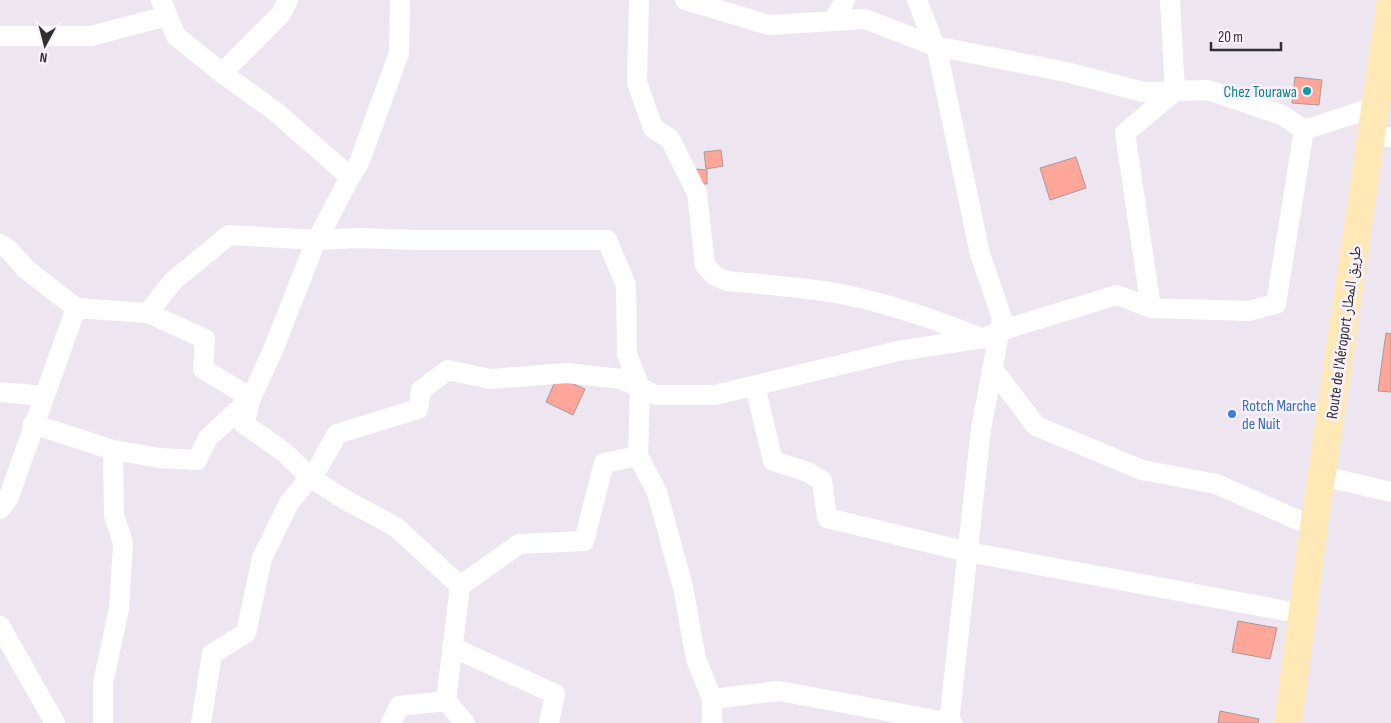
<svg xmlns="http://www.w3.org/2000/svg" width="1391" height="723" viewBox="0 0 1391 723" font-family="'Sofia Sans Condensed','Noto Naskh Arabic',sans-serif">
	<rect width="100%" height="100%" fill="#ede6f1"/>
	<path fill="#ffa69a" stroke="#a89a98" d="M1295,77L1322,80L1319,105L1292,103Z
		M721,150L723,166L706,169L704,152Z
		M1076,157L1086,188L1050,200L1040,168Z
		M695,169L707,170V184H694Z
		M1386,333L1391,334V392L1378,391Z
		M557,377L585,389L573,415L546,402Z
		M1238,621L1277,628L1270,659L1232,652Z
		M1220,711L1259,719L1258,723H1218Z"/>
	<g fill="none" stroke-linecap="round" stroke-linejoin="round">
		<path stroke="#fff" stroke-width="20" d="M639,0L637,82L653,128L670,139L697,193L705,265L715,276L727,281C761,284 796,287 830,292C882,301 932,318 981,338
			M685,0L769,25L865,19L935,46L1066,72L1143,92L1208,90L1282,115L1304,130
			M917,0L938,54L980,254L1002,318L981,429L949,723
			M833,21L845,0
			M0,36H91L167,16
			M222,73L281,14L288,0
			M1371,137H1391
			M350,177L359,163L399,53L400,0
			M0,244L9,250L26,269L76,308L148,313L205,339L203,369L251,398L244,424L284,452L310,477L342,498L396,527L460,586L446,701L465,723
			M1151,308L1125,133L1175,91L1170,0
			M148,313L173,281L229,235L317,240L358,238L416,240H607L626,285L627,354L640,388L638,456L657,492L683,587L696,659L712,699V723
			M992,368L1036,426L1142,470L1216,484L1314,527
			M755,386L773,461L808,472L822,481L827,518L968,552L1303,614
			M0,392L43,396
			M33,424L113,450
			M1322,476L1391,492
			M0,509L8,499L76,308
			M460,586L519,544L584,541L604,463L638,456
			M0,626L55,723
			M452,647L555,694L549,723
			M712,699L779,691L952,723
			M103,723V683L119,609L123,543L114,515L113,450L160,458L197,460L208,438L251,398L273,350L314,246L350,177L276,112L222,73L176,36L161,0
			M201,723L212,654L246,633L262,558L289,503L319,466L337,434L418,409L421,390L448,370L490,379L567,373L621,379L656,395H715L898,351L984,338L1000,331L1117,295L1151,308L1248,311L1276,304L1304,130L1375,107
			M391,723L399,706L446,701"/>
		<path stroke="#fde8b6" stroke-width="28" d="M1288,723L1314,527L1391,0"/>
	</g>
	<circle fill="#0f9aa8" stroke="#faf3fe" stroke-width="2" cx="1307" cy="91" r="5"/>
	<circle fill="#3f7fe0" stroke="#faf3fe" stroke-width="2" cx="1232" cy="414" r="5"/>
	<g text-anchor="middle" stroke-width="5" stroke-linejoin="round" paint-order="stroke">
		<g font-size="16" fill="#0d838f" stroke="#faf3fe" text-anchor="end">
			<text x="1297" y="97">Chez Tourawa</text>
		</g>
		<g font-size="16" fill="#322f33" stroke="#faf3fe">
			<text transform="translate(1343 332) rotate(-82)" y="6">Route de l'Aéroport طريق المطار</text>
		</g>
		<g font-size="16" fill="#366cbe" stroke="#faf3fe" text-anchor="start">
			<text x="1242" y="411">Rotch Marche<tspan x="1242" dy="18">de Nuit</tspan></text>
		</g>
	</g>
	<g transform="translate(45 45) rotate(187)" stroke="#faf3fe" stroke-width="4" paint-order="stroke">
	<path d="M0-4L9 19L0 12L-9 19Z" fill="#322f33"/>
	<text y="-8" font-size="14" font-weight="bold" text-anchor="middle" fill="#322f33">N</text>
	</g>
	<path d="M1211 42v8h70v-8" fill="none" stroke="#322f33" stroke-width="2.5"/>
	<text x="1218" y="42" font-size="15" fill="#322f33" stroke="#faf3fe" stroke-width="4" paint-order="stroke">20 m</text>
</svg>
